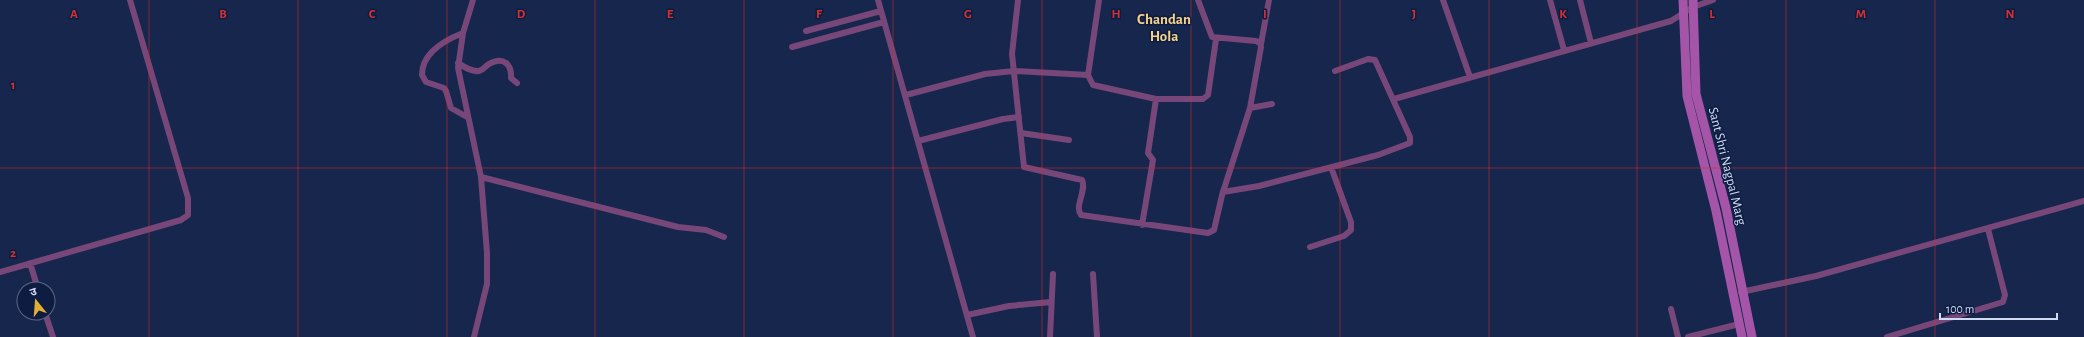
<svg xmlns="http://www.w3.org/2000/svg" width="2084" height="337" viewBox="0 0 2084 337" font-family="'Alegreya Sans','Noto Sans Devanagari',sans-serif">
	<rect width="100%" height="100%" fill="#17264c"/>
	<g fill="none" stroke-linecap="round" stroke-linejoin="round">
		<path stroke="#78477a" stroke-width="6" d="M473,0L463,33L458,68L481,177L487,253V284L474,337
			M878,0L973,337
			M1018,0L1012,54L1024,167L1082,180C1087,191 1074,206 1081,215L1208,233L1214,230L1223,191
			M1099,0L1088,75L1093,85L1156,99H1203L1208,95L1216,39
			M1198,0L1212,37L1256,41L1260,43L1261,47L1250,108L1223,192L1259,186L1378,155L1410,143V137L1375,60L1368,59L1335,71
			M1443,0L1470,77
			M1550,0L1564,50
			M1580,0L1591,43
			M806,31L881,11
			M463,33C445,40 422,53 422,75L426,82L444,88L446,91L451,108L467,117
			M1261,44L1269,0
			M792,47L884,22
			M458,63C464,67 471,72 479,71C484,70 485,66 489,64C503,56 512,64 511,78L517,83
			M906,95L985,74L1014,71L1088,75
			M1394,99L1671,21L1693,7L1713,0
			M1250,108L1272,104
			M1021,133L1069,140
			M918,141L1003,119L1019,117
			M481,177L678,227L706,230L724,237
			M1142,225L1153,160L1148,153L1156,99
			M1310,247L1344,236L1351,230V222L1331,167
			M30,263L38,289
			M0,272L181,220L188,215V198L130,0
			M1093,274L1097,337
			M1741,292L1816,276L2084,201
			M1671,309L1678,337
			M45,313L53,337
			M967,315L1009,306L1051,302
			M1050,337L1053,274
			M1688,337L1739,324
			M1887,337L2003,302L2005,295L1988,229"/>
		<path stroke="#a455a7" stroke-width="9" d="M1683,0L1687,96L1716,211L1742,337
			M1693,0L1696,94L1726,208L1752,337"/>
	</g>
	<path fill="none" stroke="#d63132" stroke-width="1" stroke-opacity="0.55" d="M149,0V337M298,0V337M447,0V337M595,0V337M744,0V337M893,0V337M1042,0V337M1191,0V337M1340,0V337M1489,0V337M1637,0V337M1786,0V337M1935,0V337M0,168H2084"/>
	<g text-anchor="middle" stroke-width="3" stroke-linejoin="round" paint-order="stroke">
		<g font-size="14" fill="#cfdaf3" stroke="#0e1c41">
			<text transform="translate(1728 166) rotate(76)" y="5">Sant Shri Nagpal Marg</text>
		</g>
		<g font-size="15" font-weight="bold" fill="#f5d389" stroke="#0e1c41">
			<text x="1164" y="24">Chandan<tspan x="1164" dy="17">Hola</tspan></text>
		</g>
	</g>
	<g font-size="13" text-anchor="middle" font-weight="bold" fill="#d63132" stroke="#0e1c41" stroke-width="3" stroke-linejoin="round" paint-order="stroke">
		<text x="74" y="18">A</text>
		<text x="223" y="18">B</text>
		<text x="372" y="18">C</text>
		<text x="521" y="18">D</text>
		<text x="670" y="18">E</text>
		<text x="819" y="18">F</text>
		<text x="968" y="18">G</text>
		<text x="1116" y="18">H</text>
		<text x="1265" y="18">I</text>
		<text x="1414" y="18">J</text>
		<text x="1563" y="18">K</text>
		<text x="1712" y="18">L</text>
		<text x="1861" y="18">M</text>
		<text x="2010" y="18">N</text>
		<text x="13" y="89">1</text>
		<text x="13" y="257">2</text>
	</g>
	<g transform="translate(36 301) rotate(343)"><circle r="19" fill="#0e1c41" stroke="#5b6888"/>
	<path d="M0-3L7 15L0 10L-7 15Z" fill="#e1af34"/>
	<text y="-6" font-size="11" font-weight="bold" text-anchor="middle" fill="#cfdaf3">उ</text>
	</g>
	<path d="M1940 313v6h117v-6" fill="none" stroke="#cfdaf3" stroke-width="2"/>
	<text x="1946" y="313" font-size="12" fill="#cfdaf3" stroke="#0e1c41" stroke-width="3" paint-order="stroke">100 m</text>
</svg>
